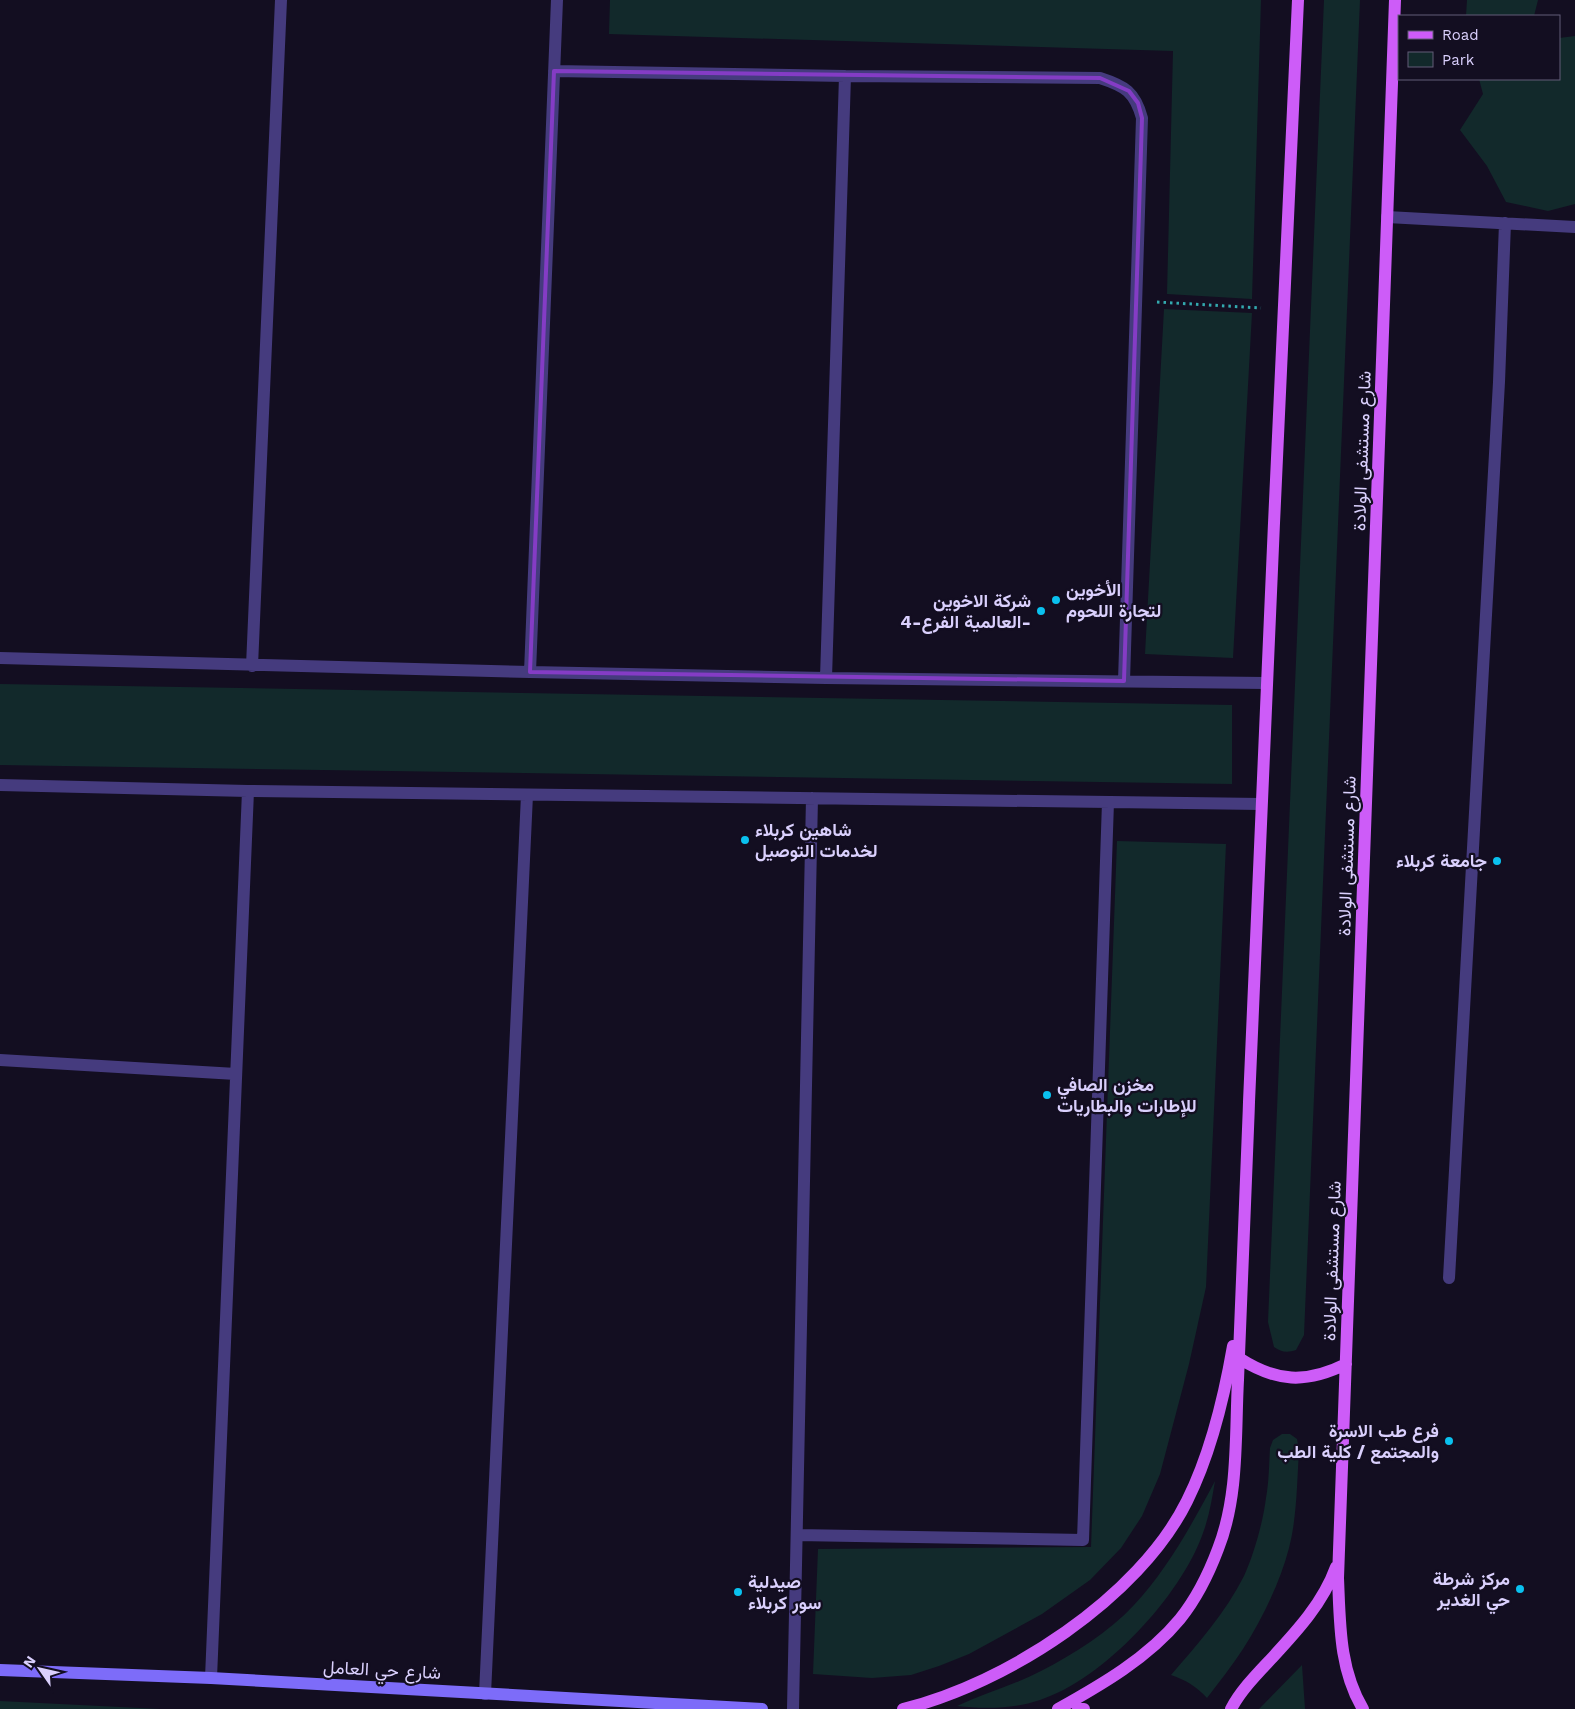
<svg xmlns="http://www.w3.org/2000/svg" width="1575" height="1709" viewBox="0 0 1575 1709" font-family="'Work Sans',Vazirmatn,sans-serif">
	<rect width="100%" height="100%" fill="#130e21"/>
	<path fill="#12292b" d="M610,0H1261L1252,299L1167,294L1173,51L609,34Z
		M1324,0H1360L1304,1335L1296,1350C1287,1353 1281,1352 1274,1347L1268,1322Z
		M1467,0H1538L1534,16H1466Z
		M1575,36V204L1548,211L1506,202L1487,166L1460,130L1483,94L1479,79H1559V38Z
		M1164,309L1252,313L1233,658L1145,654Z
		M0,684L1232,705V784L0,765Z
		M1117,841L1226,844L1206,1287L1189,1364L1160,1474L1142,1516L1121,1548L1090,1580L1042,1614L969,1654L939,1666L911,1675L872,1678L813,1674L818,1549L1091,1547Z
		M1282,1434H1290L1297,1439L1299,1450C1297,1482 1297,1517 1289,1548C1280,1583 1262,1619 1243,1649C1232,1666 1219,1682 1207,1698C1197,1687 1186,1680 1171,1675C1197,1645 1226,1612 1244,1576C1254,1554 1263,1522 1266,1498C1269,1482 1269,1465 1270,1448L1273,1440Z
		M1215,1481C1212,1499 1209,1517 1203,1533C1181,1596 1104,1679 1040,1700C1013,1709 984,1709 957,1706C985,1693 1014,1685 1041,1671C1074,1654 1109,1632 1134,1605C1167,1570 1192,1524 1215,1481Z
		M1302,1665L1305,1709H1259Z
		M0,1701L160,1709H0Z"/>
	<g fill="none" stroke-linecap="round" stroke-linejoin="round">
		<path stroke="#33a9ae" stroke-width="3" stroke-dasharray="2.5 4" stroke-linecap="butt" d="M1157,302L1261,308"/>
		<path stroke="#453b7e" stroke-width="12" d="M1387,217L1575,227
			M1449,1278L1499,382L1505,223"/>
		<path stroke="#453b7e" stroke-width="12" d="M554,71L845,76L1100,78C1125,86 1135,92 1142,118L1124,681
			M0,658L530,672L826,678L1266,683
			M252,666L281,0
			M530,672L557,0
			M826,678L845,76
			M0,785L248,791L1261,804
			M0,1060L236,1074
			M797,1535L1083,1540L1108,802
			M211,1678L248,791
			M485,1694L527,795
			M793,1709L812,798"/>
		<path stroke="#7d6cf9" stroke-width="12" d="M0,1670L211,1678L762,1709"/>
		<path stroke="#cd5cf8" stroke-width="12" d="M1239,1358C1276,1382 1306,1384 1346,1364
			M903,1709C1006,1684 1139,1598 1187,1501C1211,1453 1224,1398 1233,1346
			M1058,1709C1101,1685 1148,1658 1180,1619C1196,1599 1209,1573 1218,1549C1239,1496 1235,1435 1238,1380C1242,1288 1246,1195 1249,1102C1264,735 1281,367 1298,0
			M1078,1709H1084
			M1231,1709C1241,1690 1257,1674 1272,1658C1297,1631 1323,1603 1336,1567
			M1363,1709C1339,1669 1340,1623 1338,1578L1395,0"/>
	</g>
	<path fill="none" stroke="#843cc5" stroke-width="4" stroke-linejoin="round" d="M554,71L1100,78L1129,91L1138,103L1142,118L1124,681L530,672Z"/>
	<g fill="#0ac1ef" stroke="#130e21" stroke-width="2">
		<circle cx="1056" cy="600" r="5"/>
		<circle cx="1041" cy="611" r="5"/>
		<circle cx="745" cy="840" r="5"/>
		<circle cx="1497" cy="861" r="5"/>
		<circle cx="1047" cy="1095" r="5"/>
		<circle cx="1449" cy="1441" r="5"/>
		<circle cx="1520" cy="1589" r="5"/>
		<circle cx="738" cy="1592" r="5"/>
	</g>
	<g text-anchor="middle" stroke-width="4.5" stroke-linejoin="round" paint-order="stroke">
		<g font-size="18" fill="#dad0fd" stroke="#130e21">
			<text transform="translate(1362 451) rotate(-88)" y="6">شارع مستشفى الولادة</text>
			<text transform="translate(1347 856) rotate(-88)" y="6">شارع مستشفى الولادة</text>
			<text transform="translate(1332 1261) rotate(-88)" y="6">شارع مستشفى الولادة</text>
			<text transform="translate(382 1670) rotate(3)" y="6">شارع حي العامل</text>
		</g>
		<g font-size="18" font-weight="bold" fill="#dad0fd" stroke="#130e21" text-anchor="start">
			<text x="1066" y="596">الأخوين<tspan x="1066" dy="21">لتجارة اللحوم</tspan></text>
			<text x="1031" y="607" text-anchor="end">شركة الاخوين<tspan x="1031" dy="21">العالمية الفرع-4-</tspan></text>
			<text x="755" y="836">شاهين كربلاء<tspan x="755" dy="21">لخدمات التوصيل</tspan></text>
			<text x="1487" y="867" text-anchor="end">جامعة كربلاء</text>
			<text x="1057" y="1091">مخزن الصافي<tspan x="1057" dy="21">للإطارات والبطاريات</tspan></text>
			<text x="1439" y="1437" text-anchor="end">فرع طب الاسرة<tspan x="1439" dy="21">والمجتمع / كلية الطب</tspan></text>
			<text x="1510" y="1585" text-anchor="end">مركز شرطة<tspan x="1510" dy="21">حي الغدير</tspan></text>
			<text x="748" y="1588">صيدلية<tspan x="748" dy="21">سور كربلاء</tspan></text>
		</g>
	</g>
	<rect x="1398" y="15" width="162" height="65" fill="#130e21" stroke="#635c79"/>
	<rect x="1408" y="31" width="25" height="8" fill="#cd5cf8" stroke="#635c79"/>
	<text x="1442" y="40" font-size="15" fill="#dad0fd">Road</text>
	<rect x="1408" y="52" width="25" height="15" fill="#12292b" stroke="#635c79"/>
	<text x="1442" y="65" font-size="15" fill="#dad0fd">Park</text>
	<g transform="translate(40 1669) rotate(304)" stroke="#130e21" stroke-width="4" paint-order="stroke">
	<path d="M0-4L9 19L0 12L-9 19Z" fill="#dad0fd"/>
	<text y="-8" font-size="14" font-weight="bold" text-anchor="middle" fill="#dad0fd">N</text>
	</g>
</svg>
